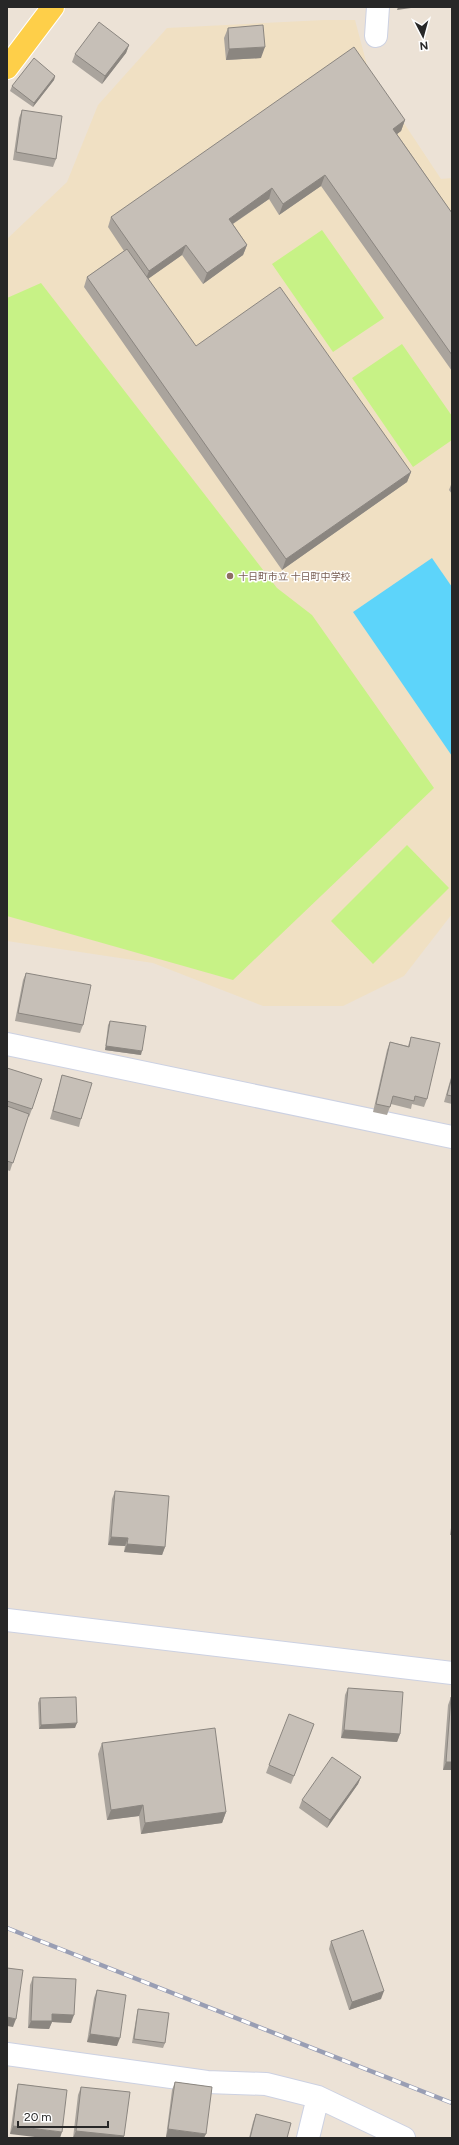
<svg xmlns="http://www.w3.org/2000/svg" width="459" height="2145" viewBox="0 0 459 2145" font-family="Figtree,'Noto Sans JP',sans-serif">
	<rect width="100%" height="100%" fill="#ece2d6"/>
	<path fill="#f0e0c3" d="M324,20H355L368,69L441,179L452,178V914L404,976L343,1006H263L153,963L7,941V239L67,182L98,105L167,28Z"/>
	<path fill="#c7f286" d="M322,230L384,318L333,352L272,264Z
		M41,283L277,588L312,615L434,788L233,980L7,916V298Z
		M402,344L452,416V440L413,467L352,378Z
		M407,845L449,888L373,964L331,921Z"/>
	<path fill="#5dd4fa" d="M432,558L452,587V756L353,612Z"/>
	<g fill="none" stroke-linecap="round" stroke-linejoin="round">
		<defs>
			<path id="minor" d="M376,36L378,7
				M7,1044L452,1137
				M7,1620L452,1673
				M7,2054L207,2082L266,2084L318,2097L404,2138
				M308,2138L318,2097"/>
			<path id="major" d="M7,68L53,7"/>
		</defs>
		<use href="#minor" stroke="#ccd1e2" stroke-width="24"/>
		<use href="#major" stroke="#fff" stroke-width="24"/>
		<use href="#minor" stroke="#fff" stroke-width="22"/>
		<use href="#major" stroke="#fecf49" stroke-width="22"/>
		<defs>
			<path id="rail" d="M7,1928L452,2103"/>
		</defs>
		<use href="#rail" stroke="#999eb4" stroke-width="4.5"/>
		<use href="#rail" stroke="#fff" stroke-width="3" stroke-dasharray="9" stroke-linecap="butt"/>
	</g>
	<path fill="#aaa49d" d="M228,28L261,58L226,60L224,38Z
		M129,45L126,53L102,84L72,62L75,54Z
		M55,76L54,80L33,107L10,91L12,86Z
		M22,110L56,159L53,167L13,160L19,118Z
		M405,120L401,131L397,134L452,213V371L321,186L279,215L269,199L233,224L247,245L243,255L203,284L182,255L148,279L196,346L411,472L407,482L282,570L84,287L87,277L124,251L108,227L111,217Z
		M452,482V494L449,490Z
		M26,973L83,1025L80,1033L15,1021L23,980Z
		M110,1021L141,1055L105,1050L108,1025Z
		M411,1037L427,1099L424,1107L412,1104L411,1109L391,1104L387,1115L373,1112L387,1050L390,1042L408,1046Z
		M7,1068L32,1109L29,1117L28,1116L10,1171L7,1170Z
		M452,1074V1104L444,1102Z
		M62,1075L81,1119L79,1127L50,1119L60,1083Z
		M115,1491L165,1547L162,1555L124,1552L125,1546L108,1545L112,1499Z
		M452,1521V1535H450Z
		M348,1688L400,1734L397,1742L341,1738L345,1695Z
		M451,1697L452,1770H443L448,1705Z
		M40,1698L75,1728L39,1729L38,1703Z
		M314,1724L291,1784L266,1773L269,1765Z
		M102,1743L226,1812L222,1823L141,1834L139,1816L107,1820L98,1754Z
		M361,1777L358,1784L327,1828L299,1808L302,1800Z
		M331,1941L381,1999L349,2010L329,1949Z
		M33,1977L71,2023L52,2022L49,2029L28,2028L30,1985Z
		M97,1990L117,2046L87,2042L94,1998Z
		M138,2009L165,2043L163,2048L132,2043L137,2013Z
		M175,2082L212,2087L166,2137L172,2090Z
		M18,2084L67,2090L10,2134L16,2092Z
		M81,2087L124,2136V2138H73L78,2095Z
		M256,2114L287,2138H249L253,2122Z"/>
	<path fill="#8b8680" d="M398,7H418L397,10Z
		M129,45L126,53L102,84L105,76Z
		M265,47L261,58L226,60L229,49Z
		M55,76L54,80L33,107L34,103Z
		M405,120L401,131L389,140L393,129Z
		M325,175L321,186L279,215L283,204Z
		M272,188L269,199L225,229L229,219Z
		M186,245L182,255L145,281L149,271Z
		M247,245L243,255L203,284L207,273Z
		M411,472L407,482L282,570L286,559Z
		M106,1046L142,1051L141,1055L105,1050Z
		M111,1537L128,1538L125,1546L108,1545Z
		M127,1544L165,1547L162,1555L124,1552Z
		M77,1723L75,1728L39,1729L41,1725Z
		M344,1730L400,1734L397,1742L341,1738Z
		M446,1762H452V1770H443Z
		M361,1777L358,1784L327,1828L330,1820Z
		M143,1805L139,1816L107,1820L111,1810Z
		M226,1812L222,1823L141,1834L145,1823Z
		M384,1991L381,1999L349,2010L352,2002Z
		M52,2014L74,2015L71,2023L52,2022L49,2029L28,2028L31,2021Z
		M7,2017L16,2019L13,2027L7,2026Z
		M90,2034L120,2038L117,2046L87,2042Z
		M13,2126L62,2132L60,2138H43L10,2134Z
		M168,2129L206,2134L204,2138H174L166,2137Z
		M76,2131L124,2136V2138H73Z"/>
	<path fill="#c6bfb7" stroke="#8b8680" d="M99,22L129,45L105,76L75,54Z
		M263,25L265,47L229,49L228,28Z
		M354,47L405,120L393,129L452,213V355L325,175L283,204L272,188L229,219L247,245L207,273L186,245L149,271L111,217Z
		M34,58L55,76L34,103L12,86Z
		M22,110L62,116L56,159L16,152Z
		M127,249L196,346L280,287L411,472L286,559L87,277Z
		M26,973L91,985L83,1025L18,1013Z
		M110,1021L146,1026L142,1051L106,1046Z
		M411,1037L440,1043L427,1099L415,1096L414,1101L393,1096L390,1107L376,1104L390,1042L409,1047Z
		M7,1068L42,1079L32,1109L7,1101Z
		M62,1075L92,1083L81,1119L53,1111Z
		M452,1077V1096L447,1095Z
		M7,1106L29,1114L13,1163L7,1161Z
		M115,1491L169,1496L165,1547L127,1544L128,1538L111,1537Z
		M348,1688L403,1692L400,1734L344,1730Z
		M76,1697L77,1723L41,1725L40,1698Z
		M451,1697H452V1762H446Z
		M289,1714L314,1724L294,1776L269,1765Z
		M215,1728L226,1812L145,1823L143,1805L111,1810L102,1743Z
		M332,1757L361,1777L330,1820L302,1800Z
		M363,1930L384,1991L352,2002L331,1941Z
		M7,1968L23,1970L16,2019L7,2017Z
		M33,1977L76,1979L74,2015L52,2014V2021H31Z
		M97,1990L126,1995L120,2038L90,2034Z
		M138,2009L169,2013L165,2043L134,2039Z
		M175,2082L212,2087L206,2134L168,2129Z
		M18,2084L67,2090L62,2132L13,2126Z
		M81,2087L130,2092L124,2136L76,2131Z
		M256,2114L291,2123L287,2138H250Z"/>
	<circle fill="#8d6e63" stroke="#fff" stroke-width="1.5" cx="230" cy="576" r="4"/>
	<g text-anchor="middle" stroke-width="3" stroke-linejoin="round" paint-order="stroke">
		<g font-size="10" fill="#785e54" stroke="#fff" text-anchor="start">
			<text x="238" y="580">十日町市立 十日町中学校</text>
		</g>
	</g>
	<rect width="459" height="2145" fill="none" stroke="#272727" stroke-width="16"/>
	<g transform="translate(423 36) rotate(174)" stroke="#ffffff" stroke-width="3" paint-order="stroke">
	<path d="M0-3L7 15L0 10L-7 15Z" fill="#272727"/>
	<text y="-6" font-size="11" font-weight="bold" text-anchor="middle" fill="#272727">N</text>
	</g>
	<path d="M18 2121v6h90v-6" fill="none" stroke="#272727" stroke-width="2"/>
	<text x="24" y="2121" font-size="12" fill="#272727" stroke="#ffffff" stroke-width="3" paint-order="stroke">20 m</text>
</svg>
